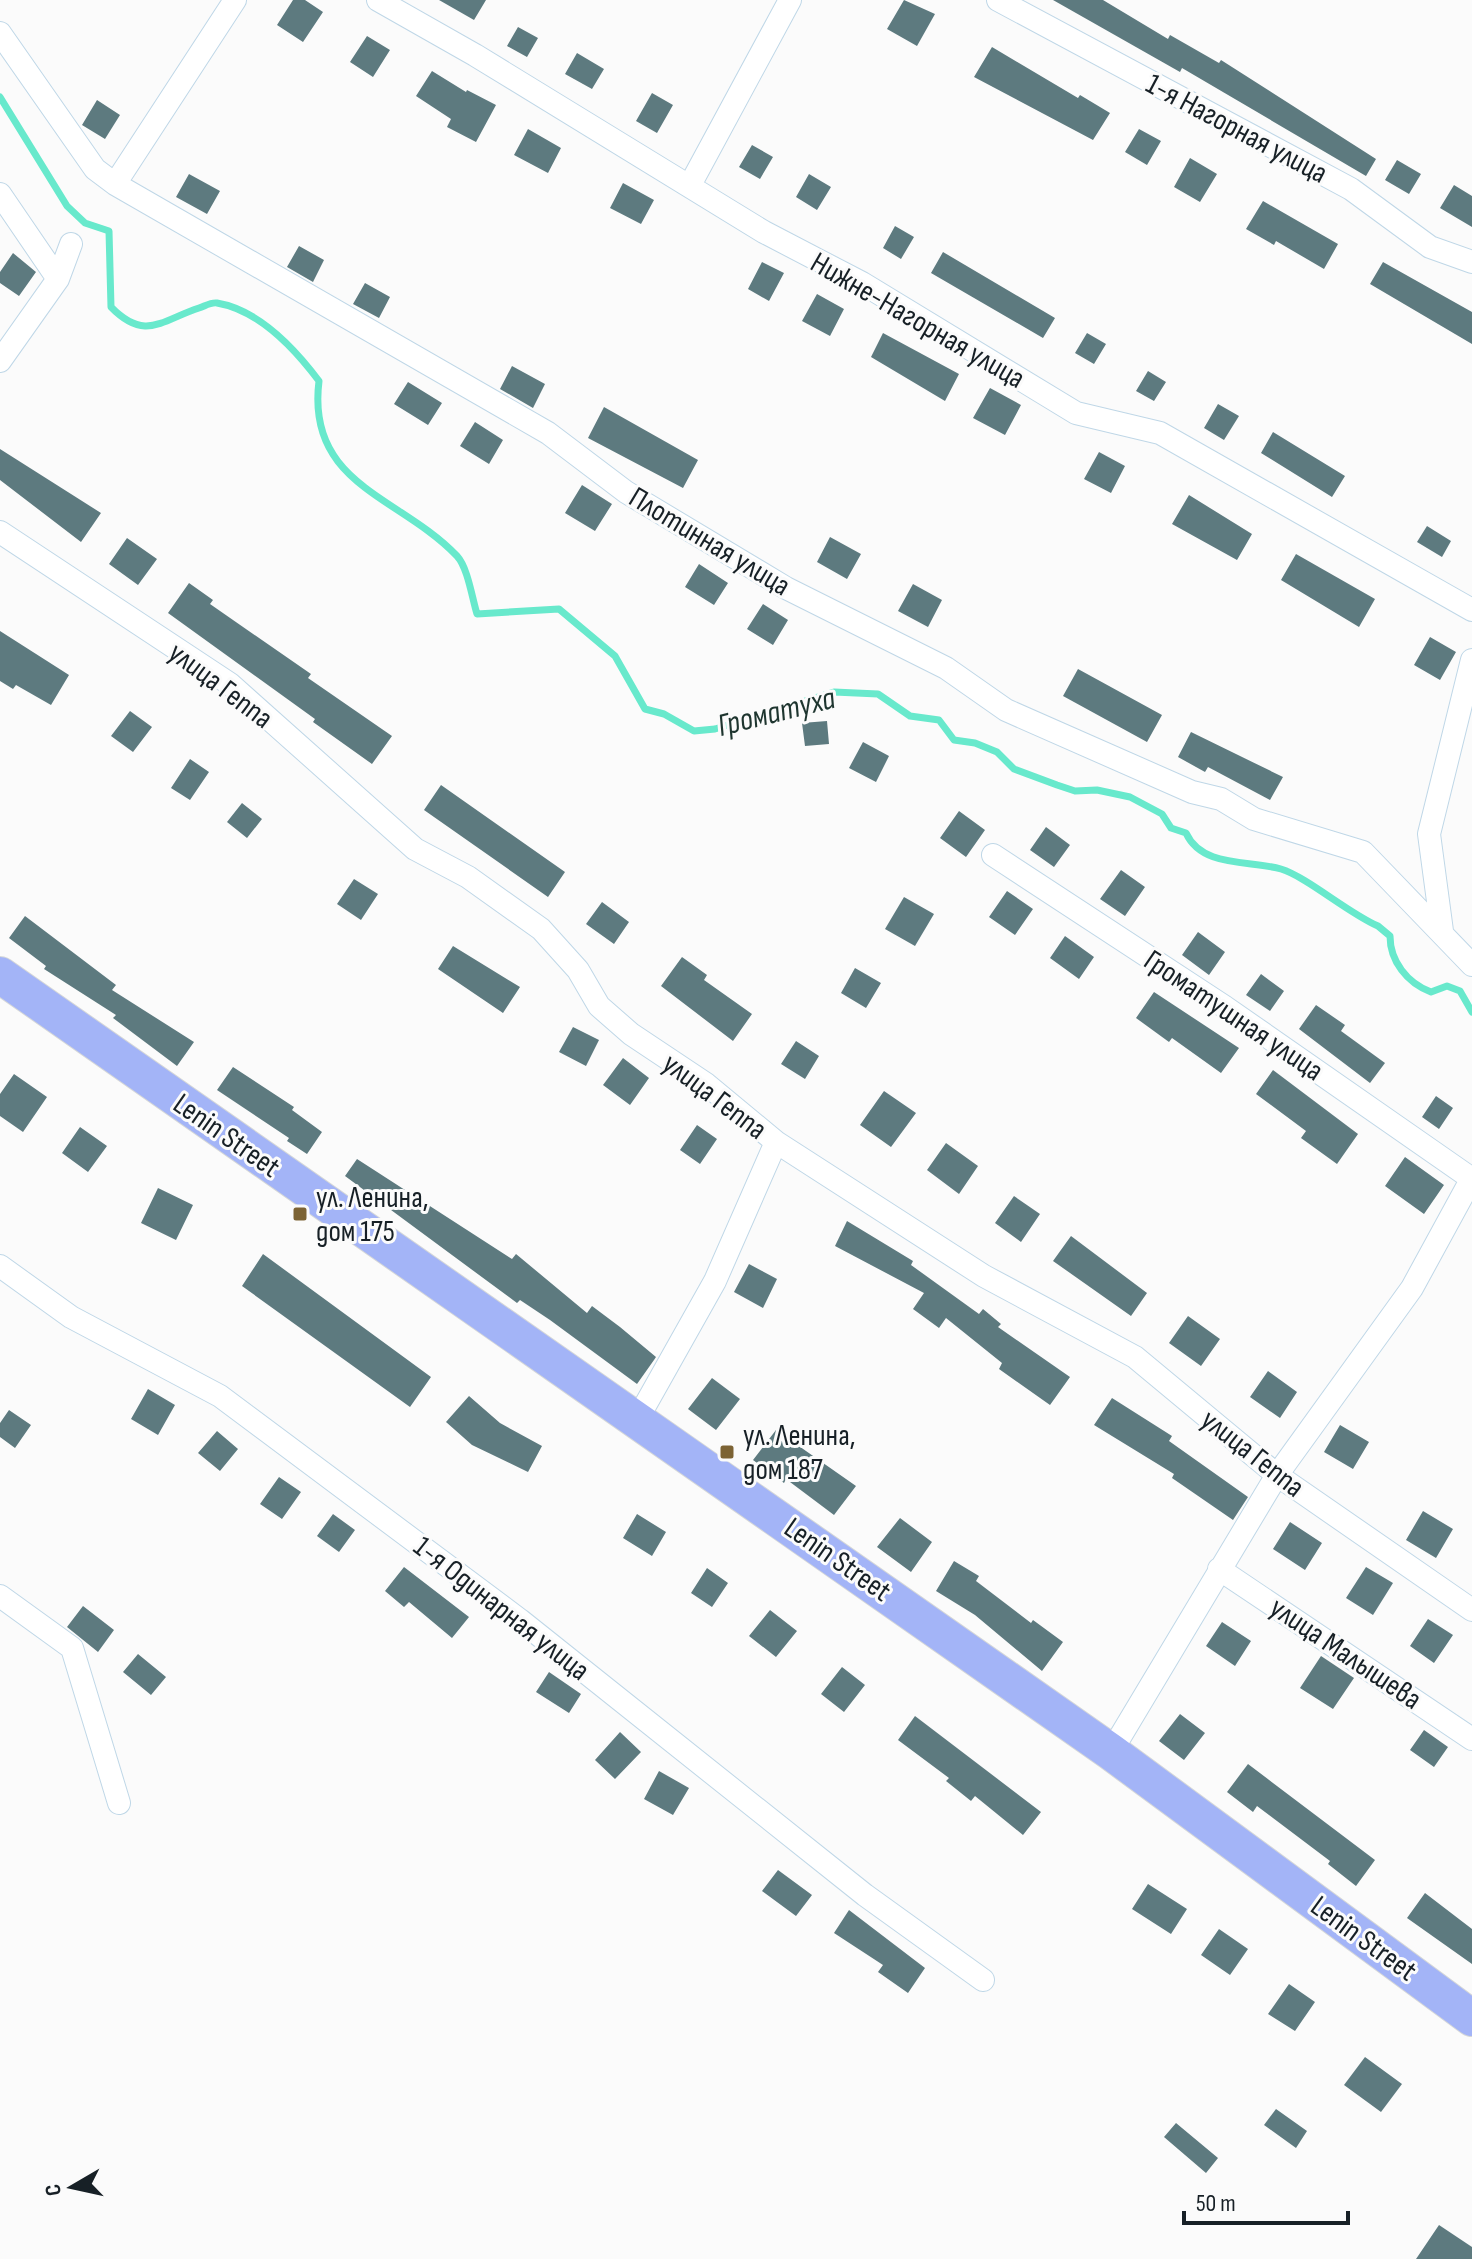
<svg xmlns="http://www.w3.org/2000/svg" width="1472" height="2259" viewBox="0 0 1472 2259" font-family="'Sofia Sans Condensed',sans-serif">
	<rect width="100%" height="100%" fill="#fbfbfb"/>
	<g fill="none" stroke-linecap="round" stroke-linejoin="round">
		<path stroke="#68e9cc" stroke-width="7" d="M0,97L67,206L85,223L109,231L111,307C145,342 162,320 199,308C205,306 211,302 217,303C259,310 295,349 319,381C306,485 400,496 457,556C468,568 472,598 477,614L559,609L615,656L645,709L664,714L694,731L715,729L834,692L878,694L910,716L939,720L954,740L975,743L997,752L1014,769L1057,785L1075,791L1097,790L1130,797L1162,814L1171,828L1186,833C1202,868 1250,860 1281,869C1307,877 1348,913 1378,926L1390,936C1390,961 1407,983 1431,992L1447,986L1460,991L1472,1012"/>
	</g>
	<path fill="#5d7a7f" d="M293,0H305L323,12L303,42L277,25Z
		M439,0H486L474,20Z
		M904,0L935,14L917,46L887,29Z
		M1053,0H1103L1168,39L1170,35L1219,63L1221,60L1376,159L1366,176L1182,68L1180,72Z
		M518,27L538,38L527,57L507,46Z
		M367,36L390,50L373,77L350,62Z
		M992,47L1078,98L1080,95L1110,113L1093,140L974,77Z
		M577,53L604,69L592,89L565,74Z
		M432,71L466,92L467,90L496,105L476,142L447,127L451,119L416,96Z
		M652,93L673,105L657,133L636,121Z
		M97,100L120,115L105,139L82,125Z
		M528,129L561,148L548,173L514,155Z
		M1139,129L1161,141L1147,165L1125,152Z
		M752,145L773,157L760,179L739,167Z
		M1190,158L1217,174L1200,202L1174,187Z
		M1397,160L1421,174L1409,194L1385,180Z
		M189,174L220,191L207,214L176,197Z
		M809,174L831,187L817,210L796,197Z
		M623,183L654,200L641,224L610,208Z
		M1454,185L1472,196V227L1440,208Z
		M1263,201L1338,244L1324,269L1276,241L1274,245L1246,229Z
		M895,226L914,237L901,259L883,248Z
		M299,246L324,260L313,282L287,267Z
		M943,252L1055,318L1043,338L931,273Z
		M13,253L36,272L19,296L0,283V272Z
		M762,262L784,273L769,301L748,289Z
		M1383,262L1472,312V344L1370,284Z
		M365,283L390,297L379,318L353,304Z
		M817,294L844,309L830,336L802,321Z
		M883,333L959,374L945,401L871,357Z
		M1087,333L1106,344L1094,364L1075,353Z
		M512,366L545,384L533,408L500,389Z
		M1148,371L1166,382L1154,401L1136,391Z
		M408,382L442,403L428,425L394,404Z
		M990,388L1021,405L1005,435L973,418Z
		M1218,404L1239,416L1224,440L1204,428Z
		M604,407L698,460L683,488L588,438Z
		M475,422L503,440L489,464L460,446Z
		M1273,432L1345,476L1332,497L1261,453Z
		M0,449L101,513L81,542L0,480Z
		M1099,452L1125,466L1111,493L1084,479Z
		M582,485L612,504L595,531L565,513Z
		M1189,495L1252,534L1237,560L1172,524Z
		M1427,526L1451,541L1442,557L1417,542Z
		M830,537L861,554L847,579L817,562Z
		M127,538L157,559L138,585L109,564Z
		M1296,554L1375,599L1359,627L1281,580Z
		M699,564L728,583L714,605L685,587Z
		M189,583L213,600L210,604L311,674L308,678L392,736L372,764L313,722L315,719L168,613Z
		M913,584L942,600L928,627L898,611Z
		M763,604L788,620L773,645L747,629Z
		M0,631L69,675L51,705L16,685L13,689L0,681Z
		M1430,637L1456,652L1440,680L1414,665Z
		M1078,669L1162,715L1147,742L1063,696Z
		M130,711L152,727L133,752L111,736Z
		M827,721L829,744L805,746L802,723Z
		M1191,732L1283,777L1270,800L1208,767L1205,772L1178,757Z
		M863,742L889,756L876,782L849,768Z
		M190,759L209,772L190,800L171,788Z
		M441,785L565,872L548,897L424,810Z
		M242,803L262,819L247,838L227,822Z
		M959,811L985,830L966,857L940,838Z
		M1046,827L1070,845L1054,867L1030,850Z
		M1121,870L1145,887L1125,916L1100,899Z
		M354,879L378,894L361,920L337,904Z
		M1007,891L1033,909L1015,935L989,917Z
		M904,897L934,914L915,946L885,929Z
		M602,902L629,922L614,944L586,924Z
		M25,916L116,985L112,990L194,1042L177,1066L113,1018L116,1015L44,969L46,966L9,938Z
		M1198,932L1225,952L1209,975L1182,955Z
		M1065,936L1094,957L1079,979L1050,958Z
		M453,946L520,987L503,1013L438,969Z
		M682,957L707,975L704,980L752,1014L733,1041L661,986Z
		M855,968L881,983L866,1008L841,993Z
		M1261,974L1284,991L1270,1011L1246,995Z
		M1154,992L1239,1048L1221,1073L1172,1038L1169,1042L1136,1018Z
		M1316,1005L1345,1025L1341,1031L1385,1063L1370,1083L1299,1029Z
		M573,1027L599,1040L586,1066L559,1052Z
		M796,1041L819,1056L805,1079L781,1064Z
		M623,1058L649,1078L630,1105L603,1085Z
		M233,1067L294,1107L292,1110L322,1132L307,1154L287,1141L289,1138L217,1090Z
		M1273,1070L1358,1134L1337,1164L1301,1138L1306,1131L1256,1094Z
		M14,1074L47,1097L23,1132L0,1116V1094Z
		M884,1091L916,1113L891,1147L860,1125Z
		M1436,1096L1453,1108L1439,1129L1422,1117Z
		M697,1125L717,1139L700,1164L680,1150Z
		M80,1127L107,1146L88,1172L62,1153Z
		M946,1143L978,1166L959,1194L927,1170Z
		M1405,1157L1444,1185L1424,1214L1385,1186Z
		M357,1159L512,1259L516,1254L587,1313L592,1306L620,1327L656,1357L654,1360L637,1384L550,1320L520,1300L517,1303L345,1176Z
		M158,1188L193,1205L176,1240L141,1223Z
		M1014,1196L1040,1214L1021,1242L995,1223Z
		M847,1221L913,1261L911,1265L979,1314L983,1309L1001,1324L998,1327L1070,1377L1050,1405L999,1369L1002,1363L946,1318L939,1328L913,1309L924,1293L835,1246Z
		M1071,1236L1147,1293L1131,1316L1053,1261Z
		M263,1254L431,1377L410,1407L242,1286Z
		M749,1264L777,1279L763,1308L734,1292Z
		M1188,1316L1220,1339L1201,1366L1169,1343Z
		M1268,1371L1297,1392L1280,1418L1250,1397Z
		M712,1378L740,1399L716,1430L688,1409Z
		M148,1389L175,1405L158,1435L131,1419Z
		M469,1396L500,1423L542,1446L528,1472L472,1445L446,1422Z
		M1112,1398L1172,1436L1169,1441L1248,1497L1233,1520L1172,1478L1174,1474L1094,1425Z
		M9,1410L31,1425L15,1448L0,1437V1423Z
		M1340,1425L1369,1442L1353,1469L1324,1452Z
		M776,1430L856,1486L834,1515L786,1479L784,1483L753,1460Z
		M217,1431L238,1449L220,1471L198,1453Z
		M279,1477L301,1492L282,1519L260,1504Z
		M1423,1511L1453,1529L1436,1558L1406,1540Z
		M333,1514L355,1530L339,1552L317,1536Z
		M637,1514L666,1532L652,1556L623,1538Z
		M900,1518L932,1542L911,1572L877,1547Z
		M1290,1522L1322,1543L1305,1570L1273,1549Z
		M954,1561L979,1576L976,1581L1031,1623L1033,1620L1063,1642L1042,1671L975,1615L936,1591Z
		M404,1567L469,1617L452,1638L409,1602L404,1607L385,1591Z
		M1366,1567L1393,1583L1373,1615L1346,1598Z
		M707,1568L728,1583L712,1607L691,1593Z
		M83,1606L114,1630L98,1652L67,1627Z
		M770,1610L797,1631L776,1657L749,1636Z
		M1428,1619L1453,1635L1434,1663L1410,1646Z
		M1222,1622L1251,1641L1235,1666L1206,1646Z
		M138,1654L166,1677L151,1695L123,1672Z
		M1321,1656L1354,1678L1333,1709L1300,1688Z
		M842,1667L865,1685L844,1712L821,1694Z
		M549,1672L581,1694L569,1713L536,1692Z
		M1180,1714L1205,1733L1184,1760L1159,1741Z
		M915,1716L1041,1812L1023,1835L975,1796L971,1801L946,1781L949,1778L898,1740Z
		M1424,1730L1448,1747L1434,1767L1410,1750Z
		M620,1732L641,1752L615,1779L595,1760Z
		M1248,1764L1375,1860L1356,1886L1328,1864L1330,1861L1257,1806L1253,1812L1227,1792Z
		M659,1771L689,1788L673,1815L644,1799Z
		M778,1870L812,1895L796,1916L762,1891Z
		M1148,1884L1187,1909L1171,1934L1132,1909Z
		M1425,1893L1472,1929V1964L1407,1918Z
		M849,1910L925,1968L908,1993L878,1972L883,1965L834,1933Z
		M1219,1929L1248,1949L1230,1975L1201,1955Z
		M1289,1984L1315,2002L1295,2031L1268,2014Z
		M1365,2057L1402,2084L1381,2112L1344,2085Z
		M1276,2109L1307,2131L1296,2148L1264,2125Z
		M1176,2123L1218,2158L1206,2173L1164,2137Z
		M1439,2225L1472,2247V2259H1416Z"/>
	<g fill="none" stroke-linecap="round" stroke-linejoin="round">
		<defs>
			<path id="minor" d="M378,0L475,55L764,232L862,283L1076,413L1160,433L1472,610
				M998,0L1351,189L1430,247L1472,262
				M0,33L95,169L115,184L548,433L626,492L786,588L946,668L1006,710L1192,792L1221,799L1254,819L1363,852L1472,965
				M115,184L235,0
				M690,185L790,0
				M0,194L58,279
				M0,361L58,279L71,244
				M0,532L230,684L415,849L468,877L541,929L578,970L599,1006L631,1034L706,1084L776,1142L984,1276L1135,1357L1277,1475L1472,1610
				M993,855L1225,1007L1472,1179
				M1442,931L1429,834L1472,660
				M0,1266L71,1317L220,1396L520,1620L865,1895L983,1980
				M638,1418L715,1281L776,1142
				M1219,1569L1472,1739
				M0,1596L72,1648L119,1803
				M1111,1752L1277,1475L1412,1288L1472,1178"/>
			<path id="primary" d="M0,975L1111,1752L1472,2018"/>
		</defs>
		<use href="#minor" stroke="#bfd7e7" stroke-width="24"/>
		<use href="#primary" stroke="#d5d7d8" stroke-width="38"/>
		<use href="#minor" stroke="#fff" stroke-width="22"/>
		<use href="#primary" stroke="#a3b4f7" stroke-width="36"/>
	</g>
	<g fill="#7c6334" stroke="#fbfbfb" stroke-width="3">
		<rect x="292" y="1206" width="16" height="16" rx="4"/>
		<rect x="719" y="1444" width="16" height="16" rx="4"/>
	</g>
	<g text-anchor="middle" stroke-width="6" stroke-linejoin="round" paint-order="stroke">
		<g font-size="30" fill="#172026" stroke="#fbfbfb">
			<text transform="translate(1237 128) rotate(28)" y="10">1-я Нагорная улица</text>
			<text transform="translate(918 320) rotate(30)" y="10">Нижне-Нагорная улица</text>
			<text transform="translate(710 541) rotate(31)" y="10">Плотинная улица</text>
			<text transform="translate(221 685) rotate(37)" y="10">улица Геппа</text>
			<text transform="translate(1234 1015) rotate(34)" y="10">Громатушная улица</text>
			<text transform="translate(715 1096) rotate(37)" y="10">улица Геппа</text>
			<text transform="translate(227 1135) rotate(35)" y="10">Lenin Street</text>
			<text transform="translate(1253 1453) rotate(38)" y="10">улица Геппа</text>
			<text transform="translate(838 1559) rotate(35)" y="10">Lenin Street</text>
			<text transform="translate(502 1608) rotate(38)" y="10">1-я Одинарная улица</text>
			<text transform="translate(1346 1653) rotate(34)" y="10">улица Малышева</text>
			<text transform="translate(1364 1938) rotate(36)" y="10">Lenin Street</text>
		</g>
		<g font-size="30" fill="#172026" stroke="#fbfbfb" text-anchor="start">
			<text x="316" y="1207">ул. Ленина,<tspan x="316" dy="34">дом 175</tspan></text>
			<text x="743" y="1445">ул. Ленина,<tspan x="743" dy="34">дом 187</tspan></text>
		</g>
		<g font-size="32" font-style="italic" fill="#1e352f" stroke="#fbfbfb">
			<text transform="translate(776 711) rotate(-14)" y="11">Громатуха</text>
		</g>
	</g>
	<g transform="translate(72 2187) rotate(261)" stroke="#fbfbfb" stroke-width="6" paint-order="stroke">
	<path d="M0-6L14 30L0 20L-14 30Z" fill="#172026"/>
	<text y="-12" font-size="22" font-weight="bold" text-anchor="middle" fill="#172026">С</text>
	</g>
	<path d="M1184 2211v12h164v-12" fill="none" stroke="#172026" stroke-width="4"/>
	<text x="1196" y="2211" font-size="24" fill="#172026" stroke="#fbfbfb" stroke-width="6" paint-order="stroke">50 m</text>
</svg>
